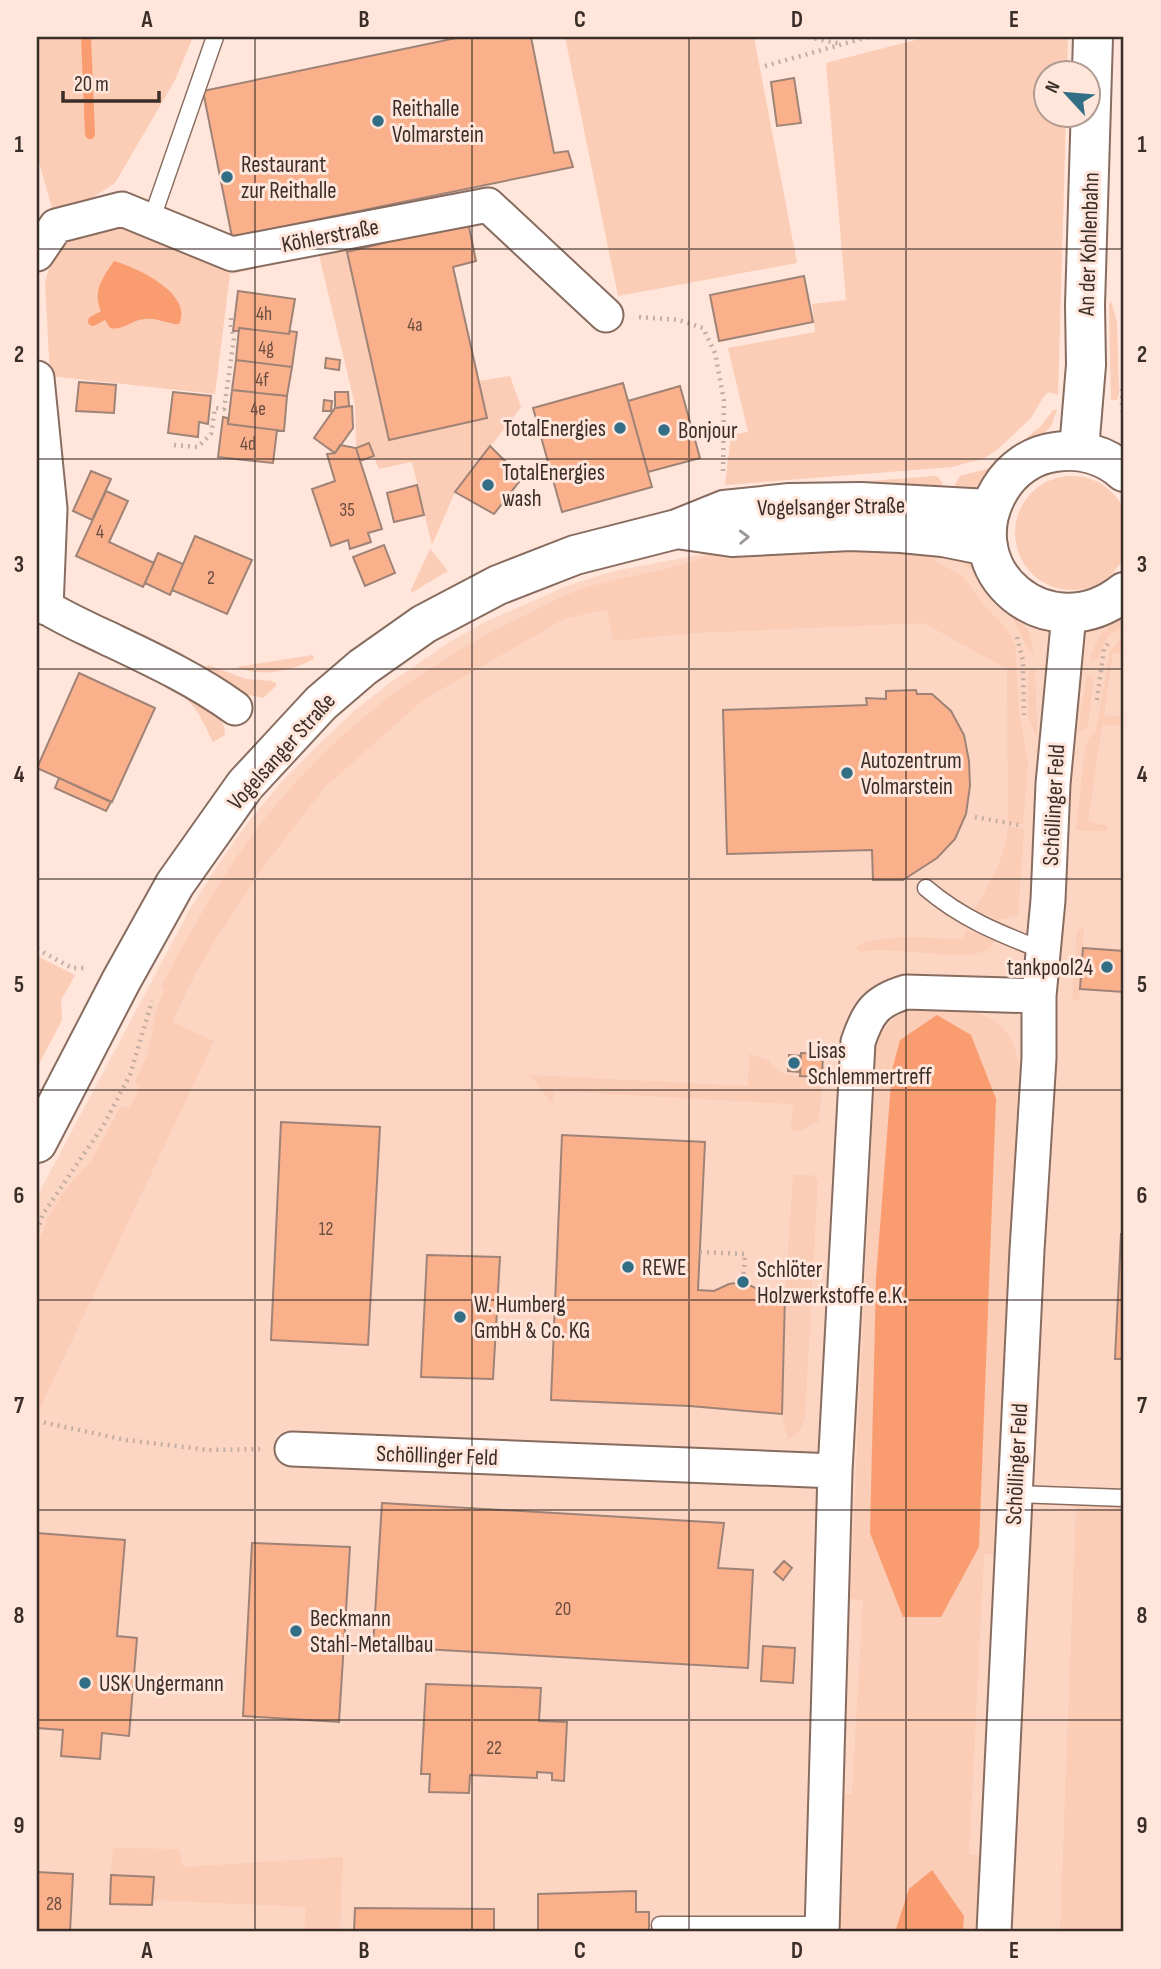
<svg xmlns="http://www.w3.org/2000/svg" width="1161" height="1969" viewBox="0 0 1161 1969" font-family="'Sofia Sans Condensed',sans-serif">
	<rect width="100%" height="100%" fill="#ffe5da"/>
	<path fill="#fcd5c3" d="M714,552L958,553L1021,617L1026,627L1086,630L1096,629L1124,617V1932H37V1201L40,1191L189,911L221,860L250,820L283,780L317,746L353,712L387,685L448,643L483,623L567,586L614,571Z"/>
	<path fill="#fbccb6" d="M37,37H193L175,80L115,183L87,201L52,208L37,155Z
		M565,37H754L797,263L618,296Z
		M927,37H1068L1067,73L1046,74V116H1066L1058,395L1049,392L1044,396L1031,418L998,449L985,458L952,467L725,485L731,435L748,432L728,348L815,332L812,304L846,300L826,63Z
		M468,222L347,252L389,440L487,418L479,381L510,376L521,407L455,492L432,545L412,462L379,469L369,444L356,448L355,405L319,255L230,274L215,394L50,376L45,282L52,258L69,237L90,228H132L232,264Z
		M1111,301L1117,322L1119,392L1117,400H1111L1109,304Z
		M1053,410H1057L1051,426L1042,436L987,482L969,492L956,493L955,484L960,476L990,468L997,463L1042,425Z
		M935,476L938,477L942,482L941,495L831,484Z
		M1015 533a57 57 0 1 1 114 0a57 57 0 1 1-114 0Z
		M936,546L934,560L962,576L985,606L1008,631L1015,645L1019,711L1028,762L1023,824L1008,823L1007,669L924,623L693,633L613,641L607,609L564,619L423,700L324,788L261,870L218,936L195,974L172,1022L214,1041L37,1414V1250L47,1219L62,1194L93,1158L121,1106L129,1109L141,1086L135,1082L148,1054L156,1011L165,988L161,987C189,935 216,884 251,837C321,741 418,666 524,616C543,607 562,595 582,589C626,574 672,573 714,552Z
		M430,549L448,571L411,593V590Z
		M950,557L973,562L1021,617L1030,635L1034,653L1028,649L1014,620L994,601L969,567Z
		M1124,617V625L1107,637L1098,658L1090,660C1098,633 1102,632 1124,617Z
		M1124,636V654L1113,653L1104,715L1124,717V726L1102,725L1088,821L1107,826V831L1076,830L1085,751L1089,738L1096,731L1110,651Z
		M313,655L314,659C290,671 263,678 236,667Z
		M208,665L246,679L272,681L276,683V686L263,698L244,694L206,671L204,668Z
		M1035,669L1037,736C1024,720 1028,694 1028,675L1030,671Z
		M1087,675L1093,678V682L1088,724L1086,729L1078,731Z
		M189,697C205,706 225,713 225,735L213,742L199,714L187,699Z
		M1008,826L1024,829L1018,915L998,920L974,909C989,885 1007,855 1008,826Z
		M967,929L995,941L988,950C956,963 897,944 860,952L856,948C873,932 938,939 963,939Z
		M1084,929L1079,1000L1072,999L1077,930Z
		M37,956L75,975L61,1000L62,1020L37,1068Z
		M912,1008C960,1010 1009,1003 1019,1065L996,1554H984L969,1855H981L979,1932H835L840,1794H852L863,1600L850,1599L876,1047C882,1028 894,1017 912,1008Z
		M749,1054L769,1061C778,1079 804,1076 822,1077L819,1121L800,1131L791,1130L793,1104L555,1091L552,1103L530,1075L748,1086Z
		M793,1175H812L818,1179L805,1417C802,1427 798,1436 788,1439L782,1414L785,1295Z
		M1076,1506L1124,1508V1932H1060Z
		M113,1848L179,1849L183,1867L343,1857L340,1932L304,1931L306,1907L153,1900L154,1877L111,1875Z"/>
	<path fill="#f99d70" d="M114,261C136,267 194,294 179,324C167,324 157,317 144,319C132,320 122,331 110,328C92,299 94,289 114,261Z
		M937,1015L971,1035L996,1099L979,1547L941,1617H903L870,1533L876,1279L892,1070L900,1040Z
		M932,1870L964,1916L963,1932H895L909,1889Z"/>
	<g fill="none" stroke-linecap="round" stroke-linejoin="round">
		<path stroke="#f99d70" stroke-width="10" d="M86,37L90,134
			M93,321L102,316"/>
	</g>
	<path fill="#fbb08c" stroke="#9f8376" stroke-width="2" d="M461,37H531L554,153L568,151L573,167L232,237L203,91Z
		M794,78L801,123L777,126L771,82Z
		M468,222L476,261L453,267L487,418L389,440L347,252Z
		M804,276L813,322L719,341L710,295Z
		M238,291L295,299L289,334L239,328V331H233Z
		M239,328L289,334L290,331L297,332L292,367L236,360Z
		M326,358L340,360L339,370L325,368Z
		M236,360L292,367L287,396L232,390Z
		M79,382L116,385L114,413L76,411Z
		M623,383L652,487L562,512L533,408Z
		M680,386L700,458L648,472L628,401Z
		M232,390L287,396L284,431L228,424Z
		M173,392L211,396L208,424L199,422L198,437L168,433Z
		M335,392H348L349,406L335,408Z
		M324,400L332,401L331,411H323Z
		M352,406L353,428L335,453L314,438L335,408Z
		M223,417L228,418V424L277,430L273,463L218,457Z
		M369,443L374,456L360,461L356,448Z
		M340,445L356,448L382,529L368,533L371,542L350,549L348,540L331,546L312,489L335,481L327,454L335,453Z
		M490,446L522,478L494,514L455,492Z
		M91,471L111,479L92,520L73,511Z
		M417,485L424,515L394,522L387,493Z
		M106,491L128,501L109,542L154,563L143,587L76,556Z
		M195,536L252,560L227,614L172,590Z
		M384,545L395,573L365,586L353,557Z
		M158,553L183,564L170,595L145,583Z
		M79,673L155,708L112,802L37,768Z
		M916,690L917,694H932L951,711L964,735L969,761L970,786L966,814L955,839L937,858L903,880H873L872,850L727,854L723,710L867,705L866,698L886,699V691Z
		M59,778L111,802L106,811L55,788Z
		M1083,948L1124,951V992L1080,989Z
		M801,1053L823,1054L822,1077L800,1076Z
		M789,1055L801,1056L800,1072L788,1071Z
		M281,1122L380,1127L368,1345L271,1340Z
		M562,1135L705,1142L698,1290L714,1291L729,1284L743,1282L766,1293L785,1295L782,1414L690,1406L551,1400Z
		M1121,1234H1124V1359H1115Z
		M427,1255L500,1257L493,1379L421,1377Z
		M382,1503L724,1523L718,1568L753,1570L748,1668L373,1646Z
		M37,1533L125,1540L117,1636L137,1638L129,1736L102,1733L100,1759L61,1756L63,1730L37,1728Z
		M252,1543L350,1547L339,1722L243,1716Z
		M784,1561L792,1568L783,1580L774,1572Z
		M763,1646L795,1648L793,1683L761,1681Z
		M426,1684L541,1688L539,1721L567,1722L564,1781L552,1780V1773L537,1772V1778L470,1775L469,1793L429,1792L430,1774H421Z
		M37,1872L73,1874L70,1932H37Z
		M111,1875L154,1877L152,1905L110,1904Z
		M636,1891V1912H649V1932H538V1894Z
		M355,1908L494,1909V1932H354Z"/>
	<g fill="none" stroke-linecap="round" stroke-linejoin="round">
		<defs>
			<path id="lane" d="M151,221L215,37
				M926,888C962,919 1001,934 1044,951
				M1015,1494L1124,1498
				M660,1925H822"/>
			<path id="street" d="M37,254L56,226L122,209L232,254L488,205L606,315
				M37,378L50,509L46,608
				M37,601C58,616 82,626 105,637C149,658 195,679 235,708
				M292,1449L835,1471
				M822,1932L835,1471L858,1042C868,1012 876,1001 906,992L1039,996
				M994,1932L1027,1250L1039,1058V996L1048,900L1053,784L1069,614"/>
			<path id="secondary" d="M1079,450L1086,365L1085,305L1093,37
				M1124,472C1105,455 1080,448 1055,452C1032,455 1012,469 1000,489C951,571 1049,652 1124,592
				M677,529L732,537L850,531L901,533L943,537L988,546
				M37,1143L121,981L175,884L245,785L321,703L363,667L424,624L498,585L575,555L677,529L724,510L790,503L861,502L989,509"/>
		</defs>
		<use href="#lane" stroke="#876c5f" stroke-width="19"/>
		<use href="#street" stroke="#876c5f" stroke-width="37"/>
		<use href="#secondary" stroke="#876c5f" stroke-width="42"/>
		<path stroke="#c4aea4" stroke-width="4.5" stroke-dasharray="2 5" stroke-linecap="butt" d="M808,37L841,44
			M765,66L868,37
			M639,317L679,320L703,328L715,353L724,401L723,474
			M1122,389V408L1124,418
			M174,445L198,447L211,434L215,408L224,409L234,338L231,327V314
			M1017,637L1023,661L1024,715
			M1097,700L1104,649L1110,641
			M975,817L1019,825
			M37,949L72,968H87
			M37,1231L43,1214L103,1126L130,1075L152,1001
			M700,1252L745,1254L743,1282
			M37,1421L126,1440L209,1450L260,1449"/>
		<use href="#lane" stroke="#fff" stroke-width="16"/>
		<use href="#street" stroke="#fff" stroke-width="33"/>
		<use href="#secondary" stroke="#fff" stroke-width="38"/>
	</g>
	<defs><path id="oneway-chevron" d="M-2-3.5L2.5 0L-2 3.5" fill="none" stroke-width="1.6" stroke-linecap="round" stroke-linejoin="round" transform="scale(1.75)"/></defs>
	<use stroke="#9c9694" href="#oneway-chevron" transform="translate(744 537) rotate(-2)"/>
	<path fill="none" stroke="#3a2e28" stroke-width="2" stroke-opacity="0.55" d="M255,37V1932M472,37V1932M689,37V1932M906,37V1932M37,249H1124M37,459H1124M37,669H1124M37,879H1124M37,1090H1124M37,1300H1124M37,1510H1124M37,1720H1124"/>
	<g fill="#326e85" stroke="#ffe5da" stroke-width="2.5">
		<circle cx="378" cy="121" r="7"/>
		<circle cx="227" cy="177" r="7"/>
		<circle cx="620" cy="428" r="7"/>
		<circle cx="664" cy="430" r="7"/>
		<circle cx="488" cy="485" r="7"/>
		<circle cx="847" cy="773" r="7"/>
		<circle cx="1107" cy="967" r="7"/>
		<circle cx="794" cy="1063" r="7"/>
		<circle cx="628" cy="1267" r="7"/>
		<circle cx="743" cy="1282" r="7"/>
		<circle cx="460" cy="1317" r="7"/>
		<circle cx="296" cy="1631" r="7"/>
		<circle cx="85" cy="1683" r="7"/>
	</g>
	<g text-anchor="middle" stroke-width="6" stroke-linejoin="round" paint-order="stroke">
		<g font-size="19" fill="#6a4e41">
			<text x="264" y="320">4h</text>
			<text x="415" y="331">4a</text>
			<text x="266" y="354">4g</text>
			<text x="262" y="386">4f</text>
			<text x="258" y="415">4e</text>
			<text x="248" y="450">4d</text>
			<text x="347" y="516">35</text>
			<text x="100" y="538">4</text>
			<text x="211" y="584">2</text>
			<text x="326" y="1235">12</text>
			<text x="563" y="1615">20</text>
			<text x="494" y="1754">22</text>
			<text x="54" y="1910">28</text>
		</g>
		<g font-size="23" fill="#3a2e28" stroke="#ffe5da" text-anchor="start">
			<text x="392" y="116">Reithalle<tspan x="392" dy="26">Volmarstein</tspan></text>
			<text x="241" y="172">Restaurant<tspan x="241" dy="26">zur Reithalle</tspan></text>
			<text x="606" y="436" text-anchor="end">TotalEnergies</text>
			<text x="678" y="438">Bonjour</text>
			<text x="502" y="480">TotalEnergies<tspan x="502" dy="26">wash</tspan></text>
			<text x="861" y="768">Autozentrum<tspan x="861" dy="26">Volmarstein</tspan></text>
			<text x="1093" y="975" text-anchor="end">tankpool24</text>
			<text x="808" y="1058">Lisas<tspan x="808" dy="26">Schlemmertreff</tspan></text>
			<text x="642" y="1275">REWE</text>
			<text x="757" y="1277">Schlöter<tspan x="757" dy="26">Holzwerkstoffe e.K.</tspan></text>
			<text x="474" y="1312">W. Humberg<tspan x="474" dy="26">GmbH &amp; Co. KG</tspan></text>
			<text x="310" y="1626">Beckmann<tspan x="310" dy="26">Stahl-Metallbau</tspan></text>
			<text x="99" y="1691">USK Ungermann</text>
		</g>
		<g font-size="23" fill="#3a2e28" stroke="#ffe5da">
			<text transform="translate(330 235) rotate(-11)" y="8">Köhlerstraße</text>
			<text transform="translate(1088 244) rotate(-88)" y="8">An der Kohlenbahn</text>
			<text transform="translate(831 506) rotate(-1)" y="8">Vogelsanger Straße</text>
			<text transform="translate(281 751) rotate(-48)" y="8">Vogelsanger Straße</text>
			<text transform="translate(1053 805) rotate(-87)" y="8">Schöllinger Feld</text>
			<text transform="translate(437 1455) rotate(2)" y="8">Schöllinger Feld</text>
			<text transform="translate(1016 1464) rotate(-87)" y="8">Schöllinger Feld</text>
		</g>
	</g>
	<rect width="1161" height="1969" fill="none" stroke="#ffe5da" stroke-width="77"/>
	<g transform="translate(1067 94) rotate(296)"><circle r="33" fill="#ffe5da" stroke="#b09c93" stroke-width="2"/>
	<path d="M0-5L12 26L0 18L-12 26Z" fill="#326e85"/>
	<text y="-10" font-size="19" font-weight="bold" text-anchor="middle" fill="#3a2e28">N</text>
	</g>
	<path d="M63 91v10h96v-10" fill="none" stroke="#3a2e28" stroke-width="3.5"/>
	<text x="74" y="91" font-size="21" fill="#3a2e28" stroke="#ffe5da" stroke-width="5" paint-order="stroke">20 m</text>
	<rect x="38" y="38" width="1084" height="1892" fill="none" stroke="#3a2e28" stroke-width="2.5"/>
	<g font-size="23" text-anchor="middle" font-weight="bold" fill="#3a2e28">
		<text x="147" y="27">A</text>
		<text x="364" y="27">B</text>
		<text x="580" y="27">C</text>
		<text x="797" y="27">D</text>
		<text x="1014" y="27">E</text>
		<text x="19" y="152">1</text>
		<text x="1142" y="152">1</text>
		<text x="19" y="362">2</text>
		<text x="1142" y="362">2</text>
		<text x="19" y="572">3</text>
		<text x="1142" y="572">3</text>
		<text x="19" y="782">4</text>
		<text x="1142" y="782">4</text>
		<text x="19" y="992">5</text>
		<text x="1142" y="992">5</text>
		<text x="19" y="1203">6</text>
		<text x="1142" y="1203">6</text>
		<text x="19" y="1413">7</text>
		<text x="1142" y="1413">7</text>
		<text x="19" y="1623">8</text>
		<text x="1142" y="1623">8</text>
		<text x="19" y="1833">9</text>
		<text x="1142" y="1833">9</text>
		<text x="147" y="1958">A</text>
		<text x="364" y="1958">B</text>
		<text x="580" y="1958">C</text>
		<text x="797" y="1958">D</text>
		<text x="1014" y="1958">E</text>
	</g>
</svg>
